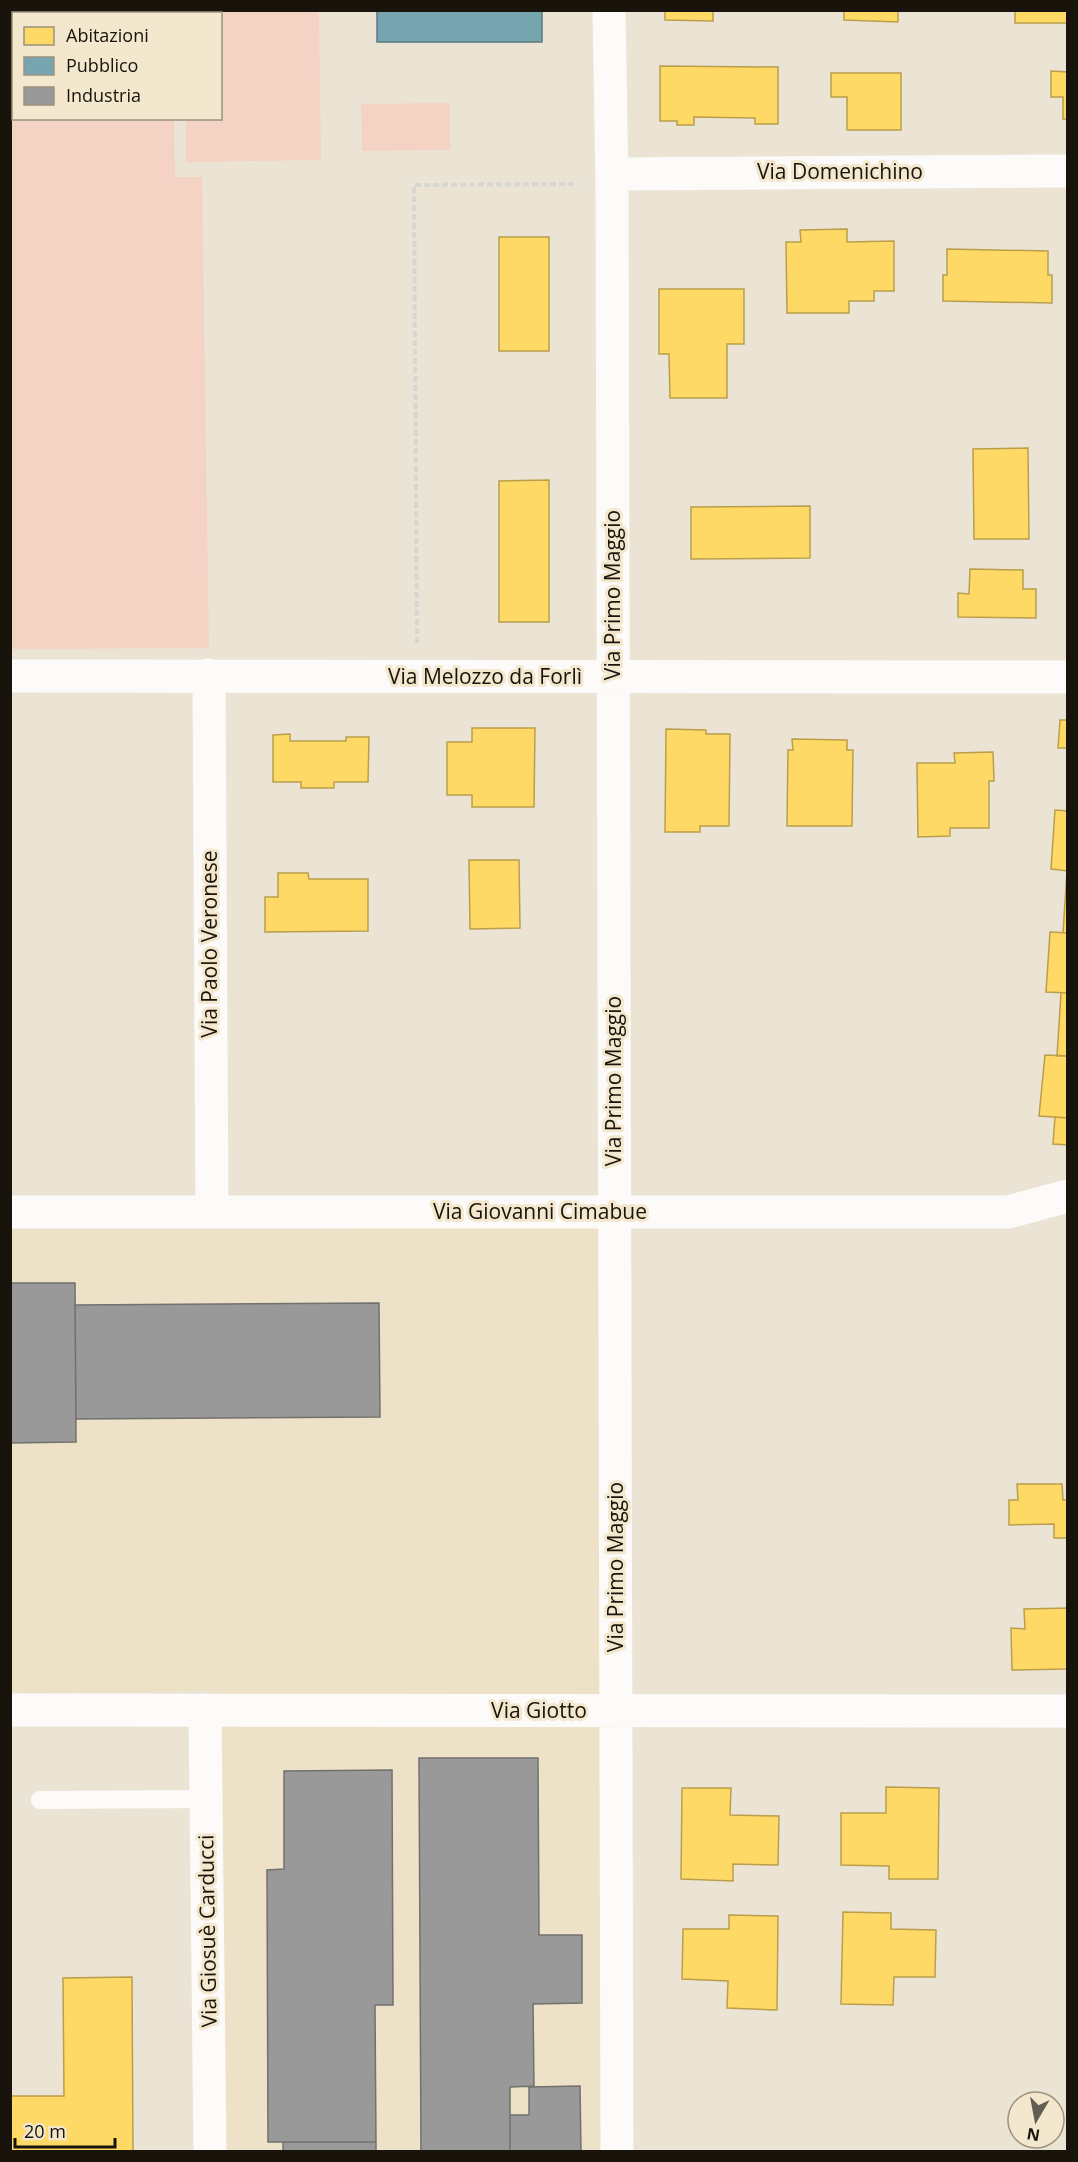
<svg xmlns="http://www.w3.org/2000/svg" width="1078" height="2162" viewBox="0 0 1078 2162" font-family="'Open Sans',sans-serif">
	<rect width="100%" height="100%" fill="#ebe4d5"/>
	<path fill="#ede1c8" d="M602,1228L601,2151H224L219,1691L11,1693L10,1229Z"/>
	<path fill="#f4d3c4" d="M10,11H173V14H14V118L174,119L175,177H202L209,648L11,649Z
		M185,11H319L321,160L186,162V119L220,118V14L185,13Z
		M450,103V150L362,151L361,104Z"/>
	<path fill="#ffd966" stroke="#ba9e4b" stroke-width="1.5" d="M665,10H713V21L665,20Z
		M844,10H898V22L844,20Z
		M1015,10H1068V23H1015Z
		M660,66L778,67V124H755V118L694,117V125H677V121H660Z
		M1051,71L1068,72V119H1063V97H1051Z
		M831,73H901V130H847V97H831Z
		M847,229V242L894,241V291H874V301H849V313H787L786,242H801L800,230Z
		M499,237H549V351H499Z
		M947,249L1048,251V275H1052V303L943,301V275H947Z
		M659,289H744V344H727V398H670L669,354H659Z
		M1028,448L1029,539H974L973,449Z
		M549,480V622H499V481Z
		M810,506V558L691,559V507Z
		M970,569L1023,570V589H1036V618L958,617V593L969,594Z
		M1060,720H1068V748H1058Z
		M472,728H535L534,807H472V795H447V742H472Z
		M666,729L706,730V734H730L729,826H700V832H665Z
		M290,734V741H346V737H369L368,782H334V788H301V782H273V735Z
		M792,739L847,740V750H853L852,826H787L788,750H793Z
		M993,752L994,781H989V828H950V836L918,837L917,763H955L954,753Z
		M1055,810L1068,811V871L1051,869Z
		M469,860H519L520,928L470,929Z
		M1067,871H1068V933H1063Z
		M278,873H308L309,879H368V931L265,932V897H278Z
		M1050,932L1068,933V993L1046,992Z
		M1061,993H1068V1056H1057Z
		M1045,1055L1068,1056V1118L1039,1116Z
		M1055,1117L1068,1118V1145L1053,1144Z
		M1017,1484H1062L1063,1500H1068V1538H1054V1524L1009,1525V1500H1018Z
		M1068,1608V1669L1012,1670L1011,1628L1025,1629L1024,1609Z
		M886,1787L939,1788L938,1879H889V1866L841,1865V1813H886Z
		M682,1788H731L730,1815L779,1816L778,1865L733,1864V1881L681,1879Z
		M843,1912L891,1913V1929L936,1930L935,1977H894L893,2005L841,2004Z
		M729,1915L778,1916L777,2010L727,2008L728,1981L682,1979L683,1929H729Z
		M132,1977L133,2152H10V2096H64L63,1978Z"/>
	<path fill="#76a5af" stroke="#5a7a7e" stroke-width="1.5" d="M377,10H542V42H377Z"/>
	<path fill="#999" stroke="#72716e" stroke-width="1.5" d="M10,1283H75L76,1442L10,1443Z
		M379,1303L380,1417L76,1419L75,1305Z
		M419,1758H538L539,1935H582V2003L533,2004L534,2086L510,2087V2152H421Z
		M392,1770L393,2005H375L376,2142H268L267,1870L284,1869V1771Z
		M580,2086L581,2152H510V2115H529V2087Z
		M283,2142H376V2152H283Z"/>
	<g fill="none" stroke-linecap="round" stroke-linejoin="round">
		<path stroke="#d8d6d2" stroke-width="4" stroke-dasharray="6 3" stroke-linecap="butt" d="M417,643L414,185L578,184"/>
		<path stroke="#fcfbf9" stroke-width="18" d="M40,1800L206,1799"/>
		<path stroke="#fcfbf9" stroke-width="33" d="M609,10L612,184L617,2152
			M612,174L1068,171
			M209,675L212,1212
			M10,676L1068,677
			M10,1212H1008L1068,1196
			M10,1710L1068,1711
			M205,1710L210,2152"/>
	</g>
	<g text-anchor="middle" stroke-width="6" stroke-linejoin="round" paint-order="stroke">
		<g font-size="21" fill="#18140b" stroke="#f3e7cd">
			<text x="840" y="179">Via Domenichino</text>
			<text transform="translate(613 595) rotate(-90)" y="7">Via Primo Maggio</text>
			<text x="485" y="684">Via Melozzo da Forlì</text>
			<text transform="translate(210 944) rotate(-90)" y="7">Via Paolo Veronese</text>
			<text transform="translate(614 1081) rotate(-90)" y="7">Via Primo Maggio</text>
			<text x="540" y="1219">Via Giovanni Cimabue</text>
			<text transform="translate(616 1567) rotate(-90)" y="7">Via Primo Maggio</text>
			<text x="539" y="1718">Via Giotto</text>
			<text transform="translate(208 1931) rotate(-91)" y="7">Via Giosuè Carducci</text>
		</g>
	</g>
	<rect width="1078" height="2162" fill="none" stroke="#18140b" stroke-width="24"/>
	<rect x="12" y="12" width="210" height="108" fill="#f3e7cd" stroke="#9b937f" stroke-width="1.5"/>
	<rect x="24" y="27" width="30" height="18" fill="#ffd966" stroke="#9b937f" stroke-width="1.5"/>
	<text x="66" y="42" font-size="18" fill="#18140b">Abitazioni</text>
	<rect x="24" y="57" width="30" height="18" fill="#76a5af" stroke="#9b937f" stroke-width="1.5"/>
	<text x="66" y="72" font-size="18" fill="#18140b">Pubblico</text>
	<rect x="24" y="87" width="30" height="18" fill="#999999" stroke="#9b937f" stroke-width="1.5"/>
	<text x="66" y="102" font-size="18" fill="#18140b">Industria</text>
	<g transform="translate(1036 2120) rotate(190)"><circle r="28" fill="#f3e7cd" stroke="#9b937f" stroke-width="1.5"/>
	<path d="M0-4.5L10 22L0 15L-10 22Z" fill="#625d52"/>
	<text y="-9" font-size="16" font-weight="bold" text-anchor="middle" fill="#18140b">N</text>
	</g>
	<path d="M15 2138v9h100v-9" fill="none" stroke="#18140b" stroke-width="3"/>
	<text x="24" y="2138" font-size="18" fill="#18140b" stroke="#f3e7cd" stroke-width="4.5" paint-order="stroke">20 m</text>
</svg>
